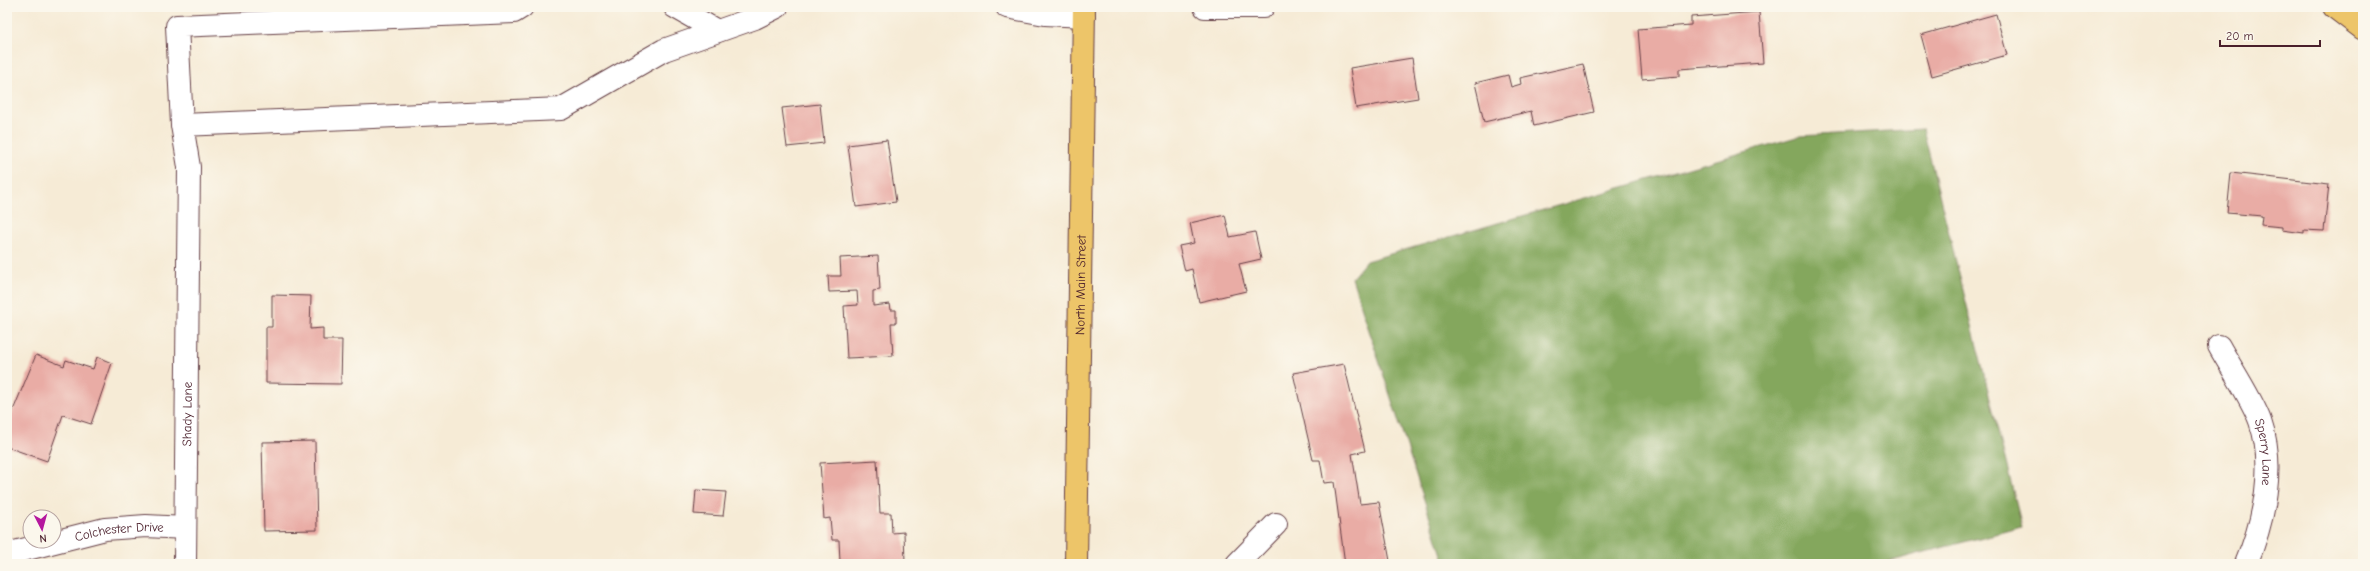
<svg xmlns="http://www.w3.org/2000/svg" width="2370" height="571" viewBox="0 0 2370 571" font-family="'Comic Neue',sans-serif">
	<rect width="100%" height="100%" fill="#fbf7ec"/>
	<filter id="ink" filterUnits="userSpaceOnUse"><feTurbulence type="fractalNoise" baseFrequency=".025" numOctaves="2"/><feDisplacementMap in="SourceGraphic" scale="8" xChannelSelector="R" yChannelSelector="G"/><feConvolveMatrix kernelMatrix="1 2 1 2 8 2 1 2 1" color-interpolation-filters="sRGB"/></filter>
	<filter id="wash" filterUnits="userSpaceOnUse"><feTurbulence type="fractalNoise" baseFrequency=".012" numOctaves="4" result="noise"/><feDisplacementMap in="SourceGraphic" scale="16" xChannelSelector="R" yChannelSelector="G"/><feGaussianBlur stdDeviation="0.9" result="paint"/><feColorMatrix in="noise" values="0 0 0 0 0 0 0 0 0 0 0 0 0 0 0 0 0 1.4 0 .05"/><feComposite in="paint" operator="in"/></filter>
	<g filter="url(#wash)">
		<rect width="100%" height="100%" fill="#f6ebd6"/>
		<path fill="#84a75d" stroke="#676344" d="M1923,129L2022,527L1879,564H1445L1352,278L1366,261L1800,136Z"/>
		<g id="blocks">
			<path fill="#e9aca5" d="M1759,12L1763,63L1679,69V76L1642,79L1638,29L1691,25V17Z
				M1996,14L2007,55L1932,76L1921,35Z
				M1412,58L1418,98L1356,108L1350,68Z
				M1583,64L1594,112L1534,126L1531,111L1484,122L1475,83L1508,75L1511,87L1521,84L1520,78Z
				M820,104L824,143L787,147L782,108Z
				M887,140L896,202L856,207L848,145Z
				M2231,173L2329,184L2324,231L2304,230V233L2282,230V227L2261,225L2262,216L2227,213Z
				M1225,215L1230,237L1255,232L1261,259L1239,264L1246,291L1199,302L1192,269L1185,271L1179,246L1194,243L1190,223Z
				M878,256L880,290L873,291V306L890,304L891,310H896V323H891L893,356L847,358L844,306L858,305L857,291L829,292L828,276H841L840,258Z
				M272,295L311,296L310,329L323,328V340H342L341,384L266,383V327H272Z
				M36,355L64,366L66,360L93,369L97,357L112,363L91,424L63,415L47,461L7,447V425Z
				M1344,364L1365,451L1352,454L1360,504L1379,502L1390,561L1375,564H1345L1334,482L1324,483L1320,460H1313L1293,373Z
				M315,441L317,530L264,531L262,442Z
				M877,460L880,513H891L892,533L904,532L905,563L852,564V562H840L839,540H832L830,518L824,519L820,463Z
				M696,490L726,492L723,516L694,514Z"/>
		</g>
	</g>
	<g filter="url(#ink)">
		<use href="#blocks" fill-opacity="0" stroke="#643e45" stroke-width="1"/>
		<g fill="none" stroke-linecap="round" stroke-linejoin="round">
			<defs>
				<g id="minor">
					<path d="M675,7L717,31"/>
					<path d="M1007,7L1045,14L1084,16"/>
					<path d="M1205,7H1263"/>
					<path d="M182,125L561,109L664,50L755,18L777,7"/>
					<path id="s1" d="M2219,346C2231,368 2252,399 2260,421C2276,467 2264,521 2246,564"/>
					<path id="s2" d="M7,554L105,529L146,526L185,528"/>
					<path id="s3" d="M185,564L189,167L182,125L177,26L514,12L522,7"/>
					<path d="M1237,564L1276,524"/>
				</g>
				<g id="major">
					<path id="s4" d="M1076,564L1084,7"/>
				</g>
				<path id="highway" d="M2334,7L2363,29"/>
			</defs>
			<use href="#minor" stroke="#643e45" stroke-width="24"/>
			<use href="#major" stroke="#643e45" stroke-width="24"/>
			<use href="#highway" stroke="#643e45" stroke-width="24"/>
			<use href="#minor" stroke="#fff" stroke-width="22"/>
			<use href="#major" stroke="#edc569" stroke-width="22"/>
			<use href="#highway" stroke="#edc569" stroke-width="22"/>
		</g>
	</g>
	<g text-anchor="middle" stroke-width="3" stroke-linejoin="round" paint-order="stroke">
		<g font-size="13" fill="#4a1f2b" stroke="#fbf7ec">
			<text dy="5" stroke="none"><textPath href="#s4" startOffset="279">North Main Street</textPath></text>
			<text dy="5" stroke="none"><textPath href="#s3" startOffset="150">Shady Lane</textPath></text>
			<text dy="5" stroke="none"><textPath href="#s1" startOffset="117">Sperry Lane</textPath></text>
			<text dy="5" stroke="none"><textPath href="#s2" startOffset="115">Colchester Drive</textPath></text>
		</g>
	</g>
	<rect width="2370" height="571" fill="none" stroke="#fbf7ec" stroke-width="24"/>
	<g transform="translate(42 529) rotate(174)"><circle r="19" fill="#fbf7ec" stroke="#b4a19f"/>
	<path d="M0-3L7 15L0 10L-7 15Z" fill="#b5179e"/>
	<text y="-6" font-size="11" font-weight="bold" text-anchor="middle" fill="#4a1f2b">N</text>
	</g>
	<path d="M2220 40v6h100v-6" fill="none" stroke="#4a1f2b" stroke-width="2"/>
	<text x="2226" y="40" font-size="12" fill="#4a1f2b" stroke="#fbf7ec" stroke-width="3" paint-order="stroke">20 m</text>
</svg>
